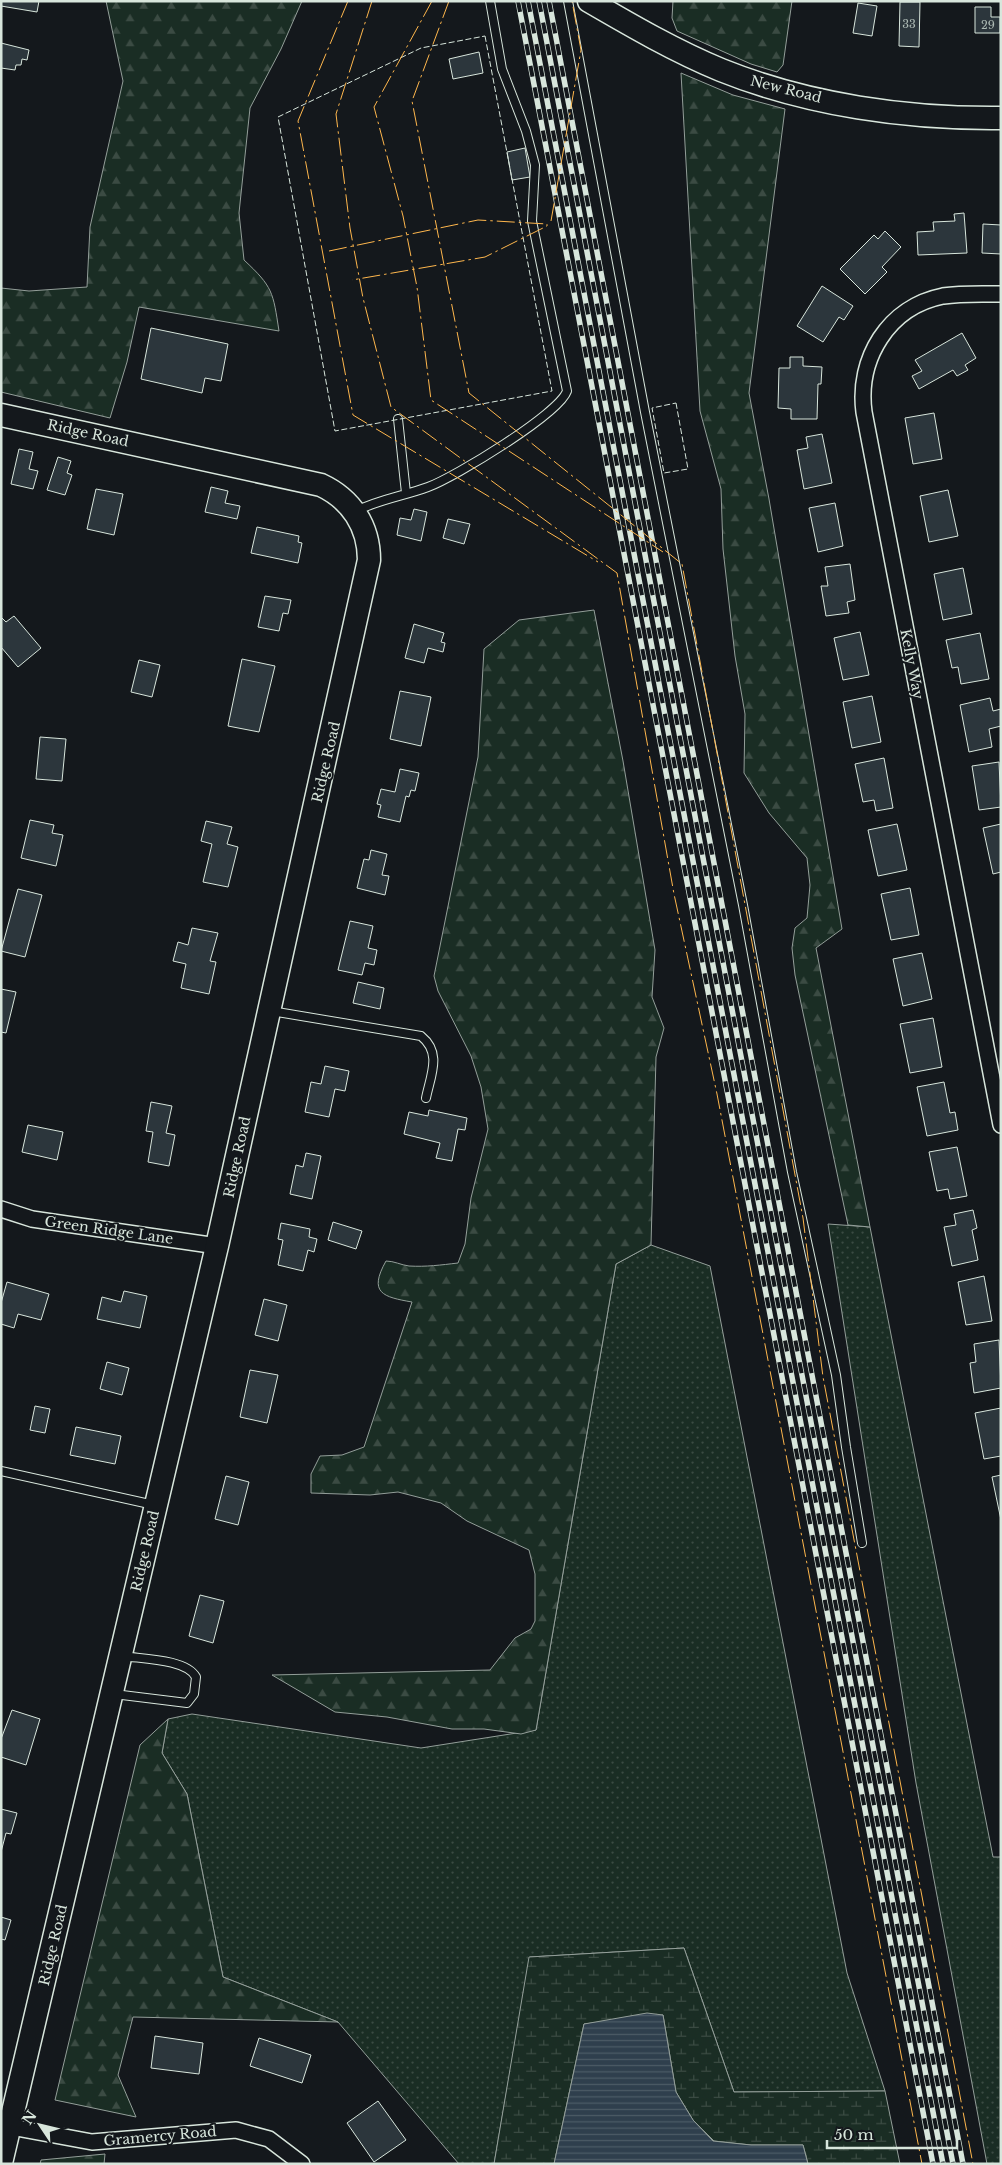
<svg xmlns="http://www.w3.org/2000/svg" width="1002" height="2165" viewBox="0 0 1002 2165" font-family="'Libre Baskerville',serif">
	<defs>
		<pattern id="grass-dots" width="8" height="8" patternUnits="userSpaceOnUse" patternTransform="scale(1.25)"><rect width="8" height="8" fill="#1a2d24"/><path d="M2 2h.1M6 6h.1" fill="none" stroke="#3b4b43" stroke-width="1.8" stroke-linecap="round"/></pattern>
		<pattern id="forest-firs" width="22" height="20" patternUnits="userSpaceOnUse" patternTransform="scale(1.25)"><rect width="22" height="20" fill="#1a2d24"/><path d="M5 1l3.5 6h-7zM16 11l3.5 6h-7z" fill="#3b4b43"/></pattern>
		<pattern id="wetland-marsh" width="20" height="14" patternUnits="userSpaceOnUse" patternTransform="scale(1.25)"><rect width="20" height="14" fill="#1a2d24"/><path d="M1 5h8M5 5V1M11 12h8M15 12V8" fill="none" stroke="#3b4b43"/></pattern>
		<pattern id="water-rules" width="6" height="5" patternUnits="userSpaceOnUse" patternTransform="scale(1.25)"><rect width="6" height="5" fill="#2f3f4d"/><path d="M0 2.5h6" fill="none" stroke="#4c5b66"/></pattern>
	</defs>
	<rect width="100%" height="100%" fill="#14181c"/>
	<path fill="url(#grass-dots)" stroke="#939e99" d="M828,1224L870,1227L993,1857H1001V2164H987L916,1783Z
		M651,1245L710,1266L847,1973L885,2091L734,2092L684,1948L530,1957L494,2164H459L338,2022L223,1977L187,1794L162,1753L168,1719L192,1714L421,1748L536,1730L616,1264Z"/>
	<path fill="url(#forest-firs)" stroke="#939e99" d="M106,1H302L281,49L250,108L239,213L244,260C273,287 273,292 279,331L139,307L127,362L110,418L1,392V288L29,291L87,287L90,227L123,81Z
		M673,1H792L783,65L777,72L751,64L677,31L672,18Z
		M681,73L733,95L785,109L749,393L769,499L842,929L816,948L870,1227L848,1225L795,975L792,948L795,928L807,918L810,885L807,858L769,813L744,773L745,714L735,656L723,549L721,489L700,411Z
		M594,610L623,761L655,950L652,997L664,1028L656,1057L651,1245L616,1264L536,1730L521,1734L484,1729H452L387,1717L335,1712L272,1675L490,1670L515,1638L531,1629L535,1621V1574L529,1550L467,1521L441,1503L398,1492L370,1495L311,1493V1474L320,1456L342,1455L364,1447L412,1302C383,1297 368,1293 386,1261C394,1261 401,1265 409,1266C426,1267 441,1265 458,1263L465,1244L471,1198L488,1129L481,1087L471,1056L438,991L434,976L478,757L484,649L519,620Z
		M168,1719L162,1753L187,1794L223,1977L338,2022L133,2017L118,2075L136,2117L55,2100L140,1745Z
		M105,2154L104,2164H40L41,2160Z"/>
	<path fill="url(#wetland-marsh)" stroke="#939e99" d="M684,1948L734,2092L885,2091L900,2164H808L803,2145H751L714,2141L693,2120L676,2092L663,2015L584,2024L554,2164H494L529,1957Z"/>
	<path fill="url(#water-rules)" stroke="#939e99" d="M647,2013L663,2015L676,2092L693,2120L713,2141L751,2145H803L808,2164H554L584,2024Z"/>
	<path fill="#2c363c" stroke="#d8e6dc" d="M1,1H39L37,12L1,6Z
		M900,2H920L919,47L899,46Z
		M858,3L877,6L872,36L853,33Z
		M975,7H991V17H1000V33H975Z
		M1,43L29,50L27,60L22,59L21,65H16L15,70L1,68Z
		M479,52L483,73L453,79L449,59Z
		M525,148L530,177L512,180L507,152Z
		M964,213L967,253L918,255L917,232L934,231L933,222L955,221L954,214Z
		M983,224L1001,225V254L982,253Z
		M885,231L901,247L882,267L887,272L865,294L840,269L874,235L878,239Z
		M822,286L853,306L844,320L839,317L823,342L797,326Z
		M151,328L228,344L221,381L205,378L202,393L141,379Z
		M962,333L976,358L965,365L968,370L957,376L953,370L919,389L912,376L922,371L915,360Z
		M790,357H803V366L822,367L821,384H818L817,419H791V409L778,408L779,368H790Z
		M934,413L942,459L913,464L905,418Z
		M822,434L832,483L804,489L797,450L808,448L806,437Z
		M19,449L33,452L29,469L38,471L33,489L11,484Z
		M58,457L71,461L67,473L72,475L65,495L47,490Z
		M211,487L228,491L225,503L240,506L237,519L205,512Z
		M96,489L123,494L114,535L87,529Z
		M948,490L958,536L929,542L920,496Z
		M835,503L843,546L818,552L809,508Z
		M414,509L427,512L421,541L397,535L400,518L411,520Z
		M448,519L470,524L464,544L443,538Z
		M257,527L299,536L298,542L302,543L298,563L251,553Z
		M850,564L855,600L847,602L849,613L826,616L821,586H828L825,567Z
		M963,568L972,614L943,620L934,574Z
		M265,596L291,600L288,614L283,613L279,631L258,627Z
		M14,616L41,648L18,667L1,647V617L6,622Z
		M414,624L444,633L441,642L445,643L443,652L428,648L424,663L405,658Z
		M860,632L869,675L843,680L834,638Z
		M980,633L989,679L961,684L958,667L952,668L946,640Z
		M242,659L275,666L259,732L228,726Z
		M139,660L160,665L152,697L131,692Z
		M400,691L431,697L421,746L390,739Z
		M872,696L881,742L852,748L843,702Z
		M990,698L993,711L1001,709V726L989,729L992,747L969,752L960,705Z
		M40,737L66,739L62,781L36,779Z
		M884,758L893,808L876,811L874,800L863,802L855,764Z
		M999,762L1001,807L979,810L972,766Z
		M400,769L419,773L415,791L411,790L409,797L406,796L400,822L378,817L381,805L377,804L381,789L395,792Z
		M30,820L54,825L52,833L63,835L56,866L21,858Z
		M206,821L232,827L227,844L238,847L228,887L203,882L212,844L201,841Z
		M897,824L907,870L878,876L868,830Z
		M1001,824V872L993,874L983,828Z
		M371,850L387,854L382,875L389,876L385,895L357,888L364,859L369,860Z
		M910,888L919,935L891,940L881,894Z
		M18,889L42,895L25,957L1,951Z
		M350,921L373,926L368,948L377,950L374,965L365,963L362,975L338,970Z
		M192,928L218,933L210,961L216,962L209,994L181,988L186,964L173,961L178,942L188,945Z
		M922,953L932,999L903,1006L893,959Z
		M358,982L384,988L380,1009L353,1003Z
		M1,989L16,992L6,1033L1,1032Z
		M933,1018L942,1067L910,1073L900,1024Z
		M325,1066L349,1071L345,1091L335,1089L329,1117L305,1112L311,1082L321,1084Z
		M944,1082L950,1113L955,1112L958,1130L927,1136L917,1087Z
		M151,1102L172,1106L166,1133L175,1135L169,1166L148,1162L153,1132L146,1131Z
		M429,1110L467,1118L465,1130L458,1129L452,1161L436,1158L440,1143L404,1134L409,1112L428,1116Z
		M28,1125L63,1132L57,1160L22,1152Z
		M957,1147L967,1196L950,1199L948,1189L937,1191L929,1152Z
		M306,1153L321,1156L312,1199L290,1194L296,1165L303,1167Z
		M973,1210L977,1228L972,1230L978,1260L952,1266L944,1227L956,1225L954,1214Z
		M333,1222L362,1231L356,1249L328,1240Z
		M281,1223L310,1229L309,1237L317,1239L314,1252L308,1250L303,1271L278,1265L283,1240L278,1239Z
		M984,1276L992,1321L966,1325L958,1282Z
		M7,1282L49,1294L41,1320L18,1314L14,1328L1,1324V1303Z
		M124,1291L147,1296L140,1328L97,1319L102,1297L121,1302Z
		M264,1299L287,1305L278,1341L255,1335Z
		M999,1340L1001,1388L974,1393L970,1363L976,1362L974,1344Z
		M107,1362L129,1368L122,1395L100,1389Z
		M250,1370L278,1375L267,1423L240,1417Z
		M35,1406L50,1409L45,1433L30,1430Z
		M1001,1408V1456L984,1459L975,1413Z
		M76,1427L121,1436L115,1464L70,1455Z
		M1001,1475V1520L992,1477Z
		M226,1476L249,1482L238,1525L215,1519Z
		M200,1595L224,1601L213,1643L189,1636Z
		M12,1710L40,1719L26,1765L1,1757V1739Z
		M1,1809L17,1813L11,1834L6,1833L1,1852Z
		M1,1917L11,1920L5,1940L1,1939Z
		M155,2036L203,2043L199,2074L151,2068Z
		M259,2038L311,2055L302,2083L250,2066Z
		M378,2101L406,2140L374,2162L347,2123Z"/>
	<g fill="none" stroke-linecap="round" stroke-linejoin="round">
		<defs>
			<path id="lane" d="M568,1L645,412L743,905L792,1172L836,1375L846,1447L862,1543
				M398,419L406,493
				M356,511C380,499 404,496 428,487C455,477 559,414 567,391L532,221L535,165L526,131L502,69L490,1
				M271,1011L421,1036C442,1053 431,1074 426,1098
				M1,1471L154,1505
				M114,1694L187,1703L194,1694L196,1677C186,1659 142,1659 123,1656"/>
			<path id="street" d="M1001,294C982,294 962,293 943,296C888,307 857,359 864,412L1001,1125
				M1,1209L32,1219L217,1246
				M1,2125L92,2142L236,2130L269,2139L302,2164"/>
			<path id="secondary" d="M589,1C632,26 675,51 721,70C808,105 907,119 1001,118
				M1,415L321,485C351,499 369,526 369,560L217,1246L1,2163"/>
		</defs>
		<use href="#lane" stroke="#d8e6dc" stroke-width="10"/>
		<use href="#street" stroke="#d8e6dc" stroke-width="18"/>
		<use href="#secondary" stroke="#d8e6dc" stroke-width="25"/>
		<use href="#lane" stroke="#14181c" stroke-width="8"/>
		<use href="#street" stroke="#14181c" stroke-width="15"/>
		<use href="#secondary" stroke="#14181c" stroke-width="22"/>
		<defs>
			<path id="rail" d="M518,1L933,2164
				M528,1L943,2164
				M539,1L953,2164
				M549,1L963,2164"/>
		</defs>
		<use href="#rail" stroke="#d8e6dc" stroke-width="5.5"/>
		<use href="#rail" stroke="#14181c" stroke-width="4" stroke-dasharray="11" stroke-linecap="butt"/>
		<path stroke="#d8e6dc" stroke-width="1" stroke-dasharray="6 2.5" stroke-linecap="butt" d="M485,36L552,391L335,431L278,117L421,48Z
			M676,403L688,469L664,473L652,408Z"/>
		<path stroke="#ffb74d" stroke-width="1" stroke-dasharray="18 4 2.5 4" stroke-linecap="butt" d="M348,1L298,121L353,415L598,562
			M372,1L336,114L350,228L363,298L391,407L617,573L674,894L717,1094L922,2164
			M432,1L374,107L403,216L417,287L431,400L663,552
			M449,1L412,101L469,393L682,564L803,1218L823,1377L973,2164
			M551,221L581,50L572,1
			M329,251L478,220L547,224V226L485,257L352,280"/>
	</g>
	<g text-anchor="middle" stroke-width="4" stroke-linejoin="round" paint-order="stroke">
		<g font-size="11" fill="#adbab4">
			<text x="909" y="28">33</text>
			<text x="988" y="29">29</text>
		</g>
		<g font-size="14" fill="#d8e6dc" stroke="#14181c">
			<text transform="translate(786 89) rotate(14)" y="5">New Road</text>
			<text transform="translate(88 433) rotate(12)" y="5">Ridge Road</text>
			<text transform="translate(912 664) rotate(79)" y="5">Kelly Way</text>
			<text transform="translate(326 762) rotate(-77)" y="5">Ridge Road</text>
			<text transform="translate(237 1157) rotate(-78)" y="5">Ridge Road</text>
			<text transform="translate(109 1230) rotate(8)" y="5">Green Ridge Lane</text>
			<text transform="translate(145 1551) rotate(-77)" y="5">Ridge Road</text>
			<text transform="translate(53 1945) rotate(-77)" y="5">Ridge Road</text>
			<text transform="translate(160 2136) rotate(-5)" y="5">Gramercy Road</text>
		</g>
	</g>
	<rect width="1002" height="2165" fill="none" stroke="#d8e6dc" stroke-width="5"/>
	<g transform="translate(40 2125) rotate(305)" stroke="#14181c" stroke-width="4" paint-order="stroke">
	<path d="M0-4L9 19L0 12L-9 19Z" fill="#d8e6dc"/>
	<text y="-8" font-size="14" font-weight="bold" text-anchor="middle" fill="#d8e6dc">N</text>
	</g>
	<path d="M827 2140v8h130v-8" fill="none" stroke="#d8e6dc" stroke-width="2.5"/>
	<text x="834" y="2140" font-size="15" fill="#d8e6dc" stroke="#14181c" stroke-width="4" paint-order="stroke">50 m</text>
</svg>
